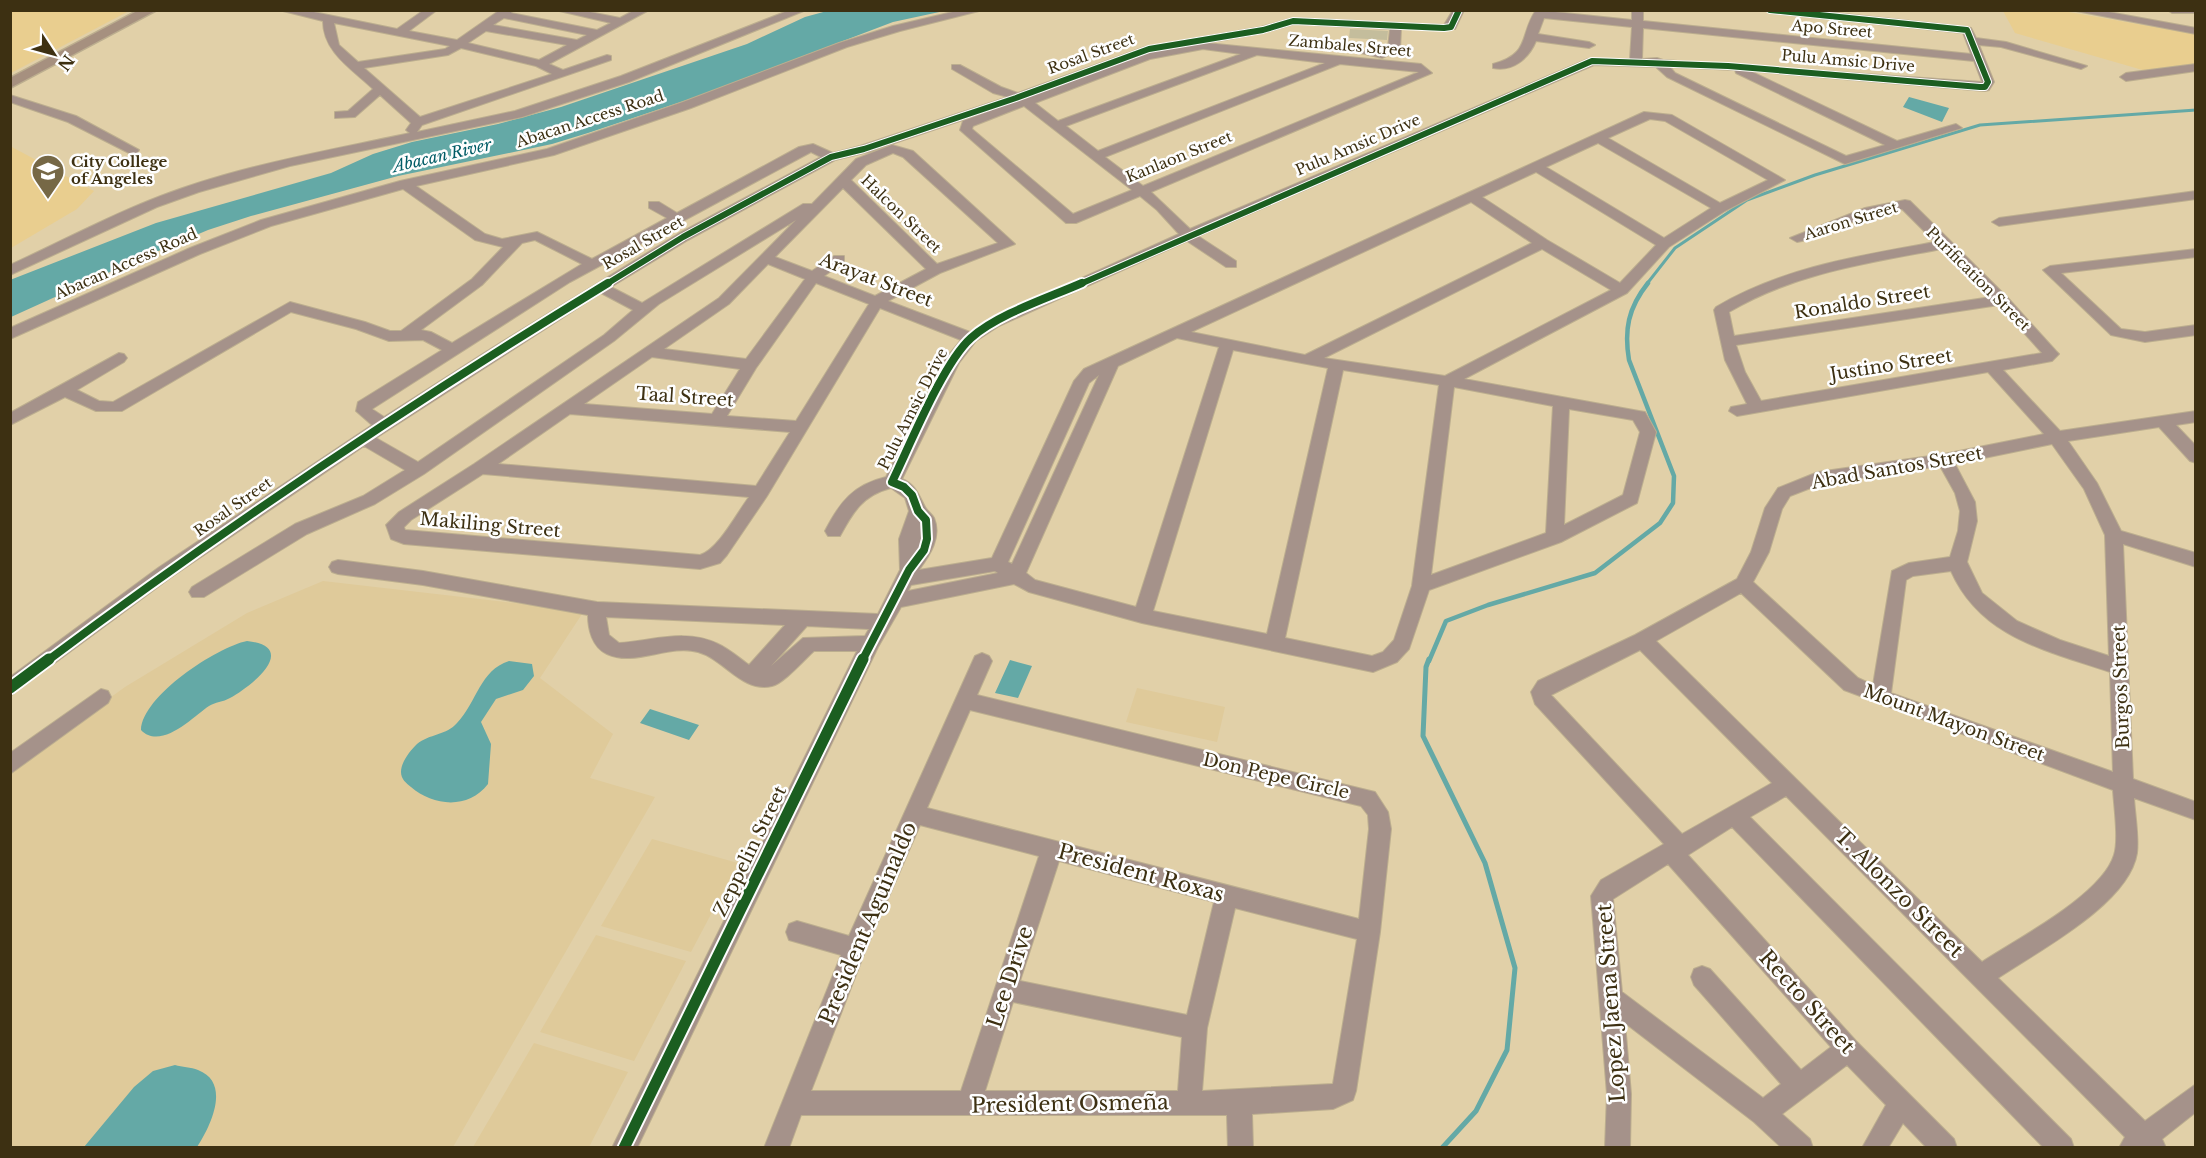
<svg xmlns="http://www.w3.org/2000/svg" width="2206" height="1158" viewBox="0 0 2206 1158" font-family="'Libre Baskerville',serif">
	<rect width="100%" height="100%" fill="#e1d0a8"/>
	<path fill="#e9ce8f" d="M11,10H129V11L11,73Z
		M2003,11H2063L2195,34V66L2146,71L2015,33Z
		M10,146L94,191L77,209L11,248Z"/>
	<path fill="#dfca9a" d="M323,581L584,611L540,678L613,734L590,778L655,797L453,1147L11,1148L10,770L125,687L247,613Z
		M1137,688L1225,707L1217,742L1126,722Z
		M652,839L738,863L691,952L601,926Z
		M596,935L686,961L634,1061L540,1032Z
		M534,1043L628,1072L589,1147H473Z"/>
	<path fill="#64a9a6" d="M827,11H944L893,22L693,98L588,133L552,144L398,176L251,216L208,230L130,263L11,317L10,280L156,223L331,173L373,154L412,142L498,124L561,107L747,44L805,17Z
		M1909,97L1949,108L1942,122L1903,107Z
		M247,641C300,647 252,686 230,698C223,702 215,702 209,706C194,716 161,751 141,730C142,696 217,647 247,641Z
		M1010,660L1032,666L1018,698L995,693Z
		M509,661L532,664L534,676L523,690L496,699L481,722L491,744L488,784C468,810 433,806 411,787C406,783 401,779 401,772C401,762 410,751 417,744C429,734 447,735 457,723C477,702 480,670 509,661Z
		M650,709L699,725L689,740L640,723Z
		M175,1065C182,1067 191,1067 198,1070C232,1083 210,1127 197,1147H84L134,1087L153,1071Z"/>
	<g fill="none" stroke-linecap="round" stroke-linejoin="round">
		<path stroke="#64a9a6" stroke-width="3" d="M1646,285L1675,248L1747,200L1815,175L1980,125L2196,110"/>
		<path stroke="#64a9a6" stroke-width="4.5" d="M1429,661L1446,621L1488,605L1595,573L1660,523L1673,503L1674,476L1629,360C1624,330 1628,308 1648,283"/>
		<path stroke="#64a9a6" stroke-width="5" d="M1429,659L1426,667L1423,736L1485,863L1515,968L1507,1050L1476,1111L1442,1148"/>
	</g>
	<path fill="#c4bd9c" d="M1350,29L1388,31L1387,40L1349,38Z"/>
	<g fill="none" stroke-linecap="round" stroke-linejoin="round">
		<defs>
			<path id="minor" d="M279,10H304L397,29L424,10H437L409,31L457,40L500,10H513L511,13L597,30L611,23L555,10H580L620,18L635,10H649L549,64L563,70L607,55L611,56V60L422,125L417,132L515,111L621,76L790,10H806L629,82L522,117L290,166L199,192L157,207L10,275V265C56,244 101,220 148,201C231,167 322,152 410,133L406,130L411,123L380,95L355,117L335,118V112L348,111L373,89C352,69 323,52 323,21ZM504,18L587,35L577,40L493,25ZM334,23L450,46L445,49L358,62L339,45ZM486,31L567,45L539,60L468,43ZM461,48L536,66L552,74L420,117L364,68L448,55Z
				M961,10H983L900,31L847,47L691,108L554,155L416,186L485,234L502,239L537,232L592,259L667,218L649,208V202H659L677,213L799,147L813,144L833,153L860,146L1008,97L993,93L952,69V65H960L1001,87L1018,93L1145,47L1261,27L1293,18L1444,25L1453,10H1464L1455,29H1401L1400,50L1382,58L1361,53C1368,47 1380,52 1388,48L1390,29L1294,24L1263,33L1206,43L1421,64L1432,73L1151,192L1190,229L1588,59H1630L1632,27L1544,18L1538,34L1589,42L1595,45L1589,48L1536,41C1529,58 1513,72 1493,68V64C1531,54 1519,35 1536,10L1632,20V10H1643V21L1971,54L1963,33L1770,13L1765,10H1807L1967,27L1971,28L1976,38L2006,42L2087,66L2081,69L2001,47L1979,45L1994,82L1989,90L1985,91L1750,71L1897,141L1956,124L1962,128L1845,164L1667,77L1656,67L1594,65L1198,236L1236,261V267H1226L1187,241L999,326L976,341L959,363L902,479C916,485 918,494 925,507C927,511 932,514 934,518C942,537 930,555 919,570L992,558L1074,381L1084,369L1644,112L1672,115L1785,180L1725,211L1669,247L1627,293L1464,379L1639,411L1645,412L1656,432L1637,503L1561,542L1429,590L1409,649L1397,662L1373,672L1142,623L1029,592L1014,584L901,607L878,647L637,1148H612L857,651H814C805,659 783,684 772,686C742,693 724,659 698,652C668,644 635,667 607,654C592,647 588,629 588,615L423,585L338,574L332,572L329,567L332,562L338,560L423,571L597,602L878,614L900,570L899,539L909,511L905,498L891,488C863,495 853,512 840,536H828L825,531C840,502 853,485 886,477L944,361L961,340L880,308L767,496L727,555L720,563L700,569L404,544L391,539L386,525L399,512L474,464L719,298L796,220L659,304L614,341L424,474L375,504L307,534L204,597H192L189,592L192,587L295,524L363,496L405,470L364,446L170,578L10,696V677L158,568L372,425L356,411L358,402L442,350L423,340L389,341L356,329L291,312L122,411H96L65,397L10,425V413L119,353L124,354L127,358L124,362L77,390L99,401L113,402L290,302L365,322L390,331H401L472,279L503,247L475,240L403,189L271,226L200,254L10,339V328L190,248L261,220L400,181L547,149L683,102L839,43L893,26ZM1643,28L1974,61L1982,82L1663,60L1657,58L1642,59ZM1203,49L1241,54L1058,121L1035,103L1150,59ZM1257,55L1325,63L1098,151L1066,126ZM1340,64L1419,72L1143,186L1105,157ZM1670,67L1735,70L1736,73L1885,145L1846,156L1675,73ZM1024,106L1132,190L1073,214L972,129L973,126ZM998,108L963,121L960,130L1066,223H1076L1140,196L1157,210L1179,234L989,320L970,332L888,301L940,273L1015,244L913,151L892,145L856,159L812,204H803L642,303L611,287L688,240L835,160L868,152ZM1650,119L1665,121L1768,180L1720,203L1608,138ZM1598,143L1711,208L1664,238L1546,167ZM811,152L821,157L678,234L492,348L384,417L372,409L570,282ZM893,153L903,157L998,243L937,264L851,180L866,165ZM1536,172L1656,245L1620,283L1547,240L1482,197ZM843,188L926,269L875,296L824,276L844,262V256H834L812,271L775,257ZM1471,202L1532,243L1305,355L1191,332ZM535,240L582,264L452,343L431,332L421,330L482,285L522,243ZM1542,249L1611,290L1445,376L1324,358ZM768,264L805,279L746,359L664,349L729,304ZM816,283L869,304L796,421L727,416L756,368ZM601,293L633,310L604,335L418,462L376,438ZM1177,338L1219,347L1136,607L1035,580L1026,573L1118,366ZM1233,350L1328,368L1267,634L1153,611ZM652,357L740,369L712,414L584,404ZM1343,370L1439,385L1412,586L1394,640L1383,652L1372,656L1285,638ZM1099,375L1012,564L1008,562L1089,383ZM1454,387L1553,406L1546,533L1431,575ZM1569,409L1633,420L1640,432L1623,495L1564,525ZM570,414L790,432L756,486L498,464ZM483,474L749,497C737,513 718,550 700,555L405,530L404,527L411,520ZM995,571L998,573L908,591L911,585ZM606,617L785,625L749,665C739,658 729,649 718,644C686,628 652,641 619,643L609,635ZM807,626L869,629L865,636L803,638L771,666Z
				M2071,10H2098L2196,28V34Z
				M2167,10H2196V13H2172Z
				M2196,64V71L2126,81L2120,77L2126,73Z
				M10,95L76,116L139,150L137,153H129L68,122L10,102Z
				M2196,191V199L1999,226L1992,222L1999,218Z
				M1905,200L1910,201L2007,297L2056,351L2059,354L2052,361L2003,370L2060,431L2196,411V422L2176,425L2196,446V463L2190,461L2159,427L2068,441L2097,483L2121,531L2196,553V567L2123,544L2133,779L2196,802V820L2134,798C2135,815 2139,836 2137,853C2129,904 2038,951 1998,978L2145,1121L2196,1084V1112L2162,1139L2166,1148H2119L2125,1137L1786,796L1750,817L2071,1139L2074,1148H2044L1732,827L1688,855L1856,1041L1954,1139L1957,1148H1927L1903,1123L1888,1148H1862L1886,1105L1847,1065L1782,1114L1810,1139L1813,1148H1782L1754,1122L1625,1023L1631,1094L1630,1148H1605L1607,1094L1591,896L1601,880L1664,844L1535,704L1531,692L1538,681L1635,635L1737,579L1751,552L1765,508L1778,488L1818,472L1944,454L2044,434L1988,372L1737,416L1729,411L1731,407L1747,404L1725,360L1714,310L1716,307C1784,267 1858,256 1935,242L1902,209L1873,214L1802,241L1797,242L1790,238L1865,208ZM1942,249L1991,297L1734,336L1729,312C1795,273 1868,263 1942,249ZM1999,305L2042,353L1761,401L1745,372L1736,345ZM2052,444L2084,489L2105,535L2109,656L2060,640L2017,621L1982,593L1967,562L1977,521L1975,502L1955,464ZM1940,466L1955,493L1960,511L1958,531L1950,557L1909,563L1892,571L1873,685L1858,678L1753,582L1769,552L1782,509L1790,496L1821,484ZM1951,571C1981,638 2046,650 2110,672L2113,772L1891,693L1906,580L1913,576ZM1741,593L1844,690L2113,790C2114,807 2119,840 2114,855C2102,895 2017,939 1982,962L1656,641ZM1640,650L1772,783L1682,834L1551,695ZM1668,864L1831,1047L1801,1070L1710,969L1702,966L1694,969L1691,977L1694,985L1781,1084L1763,1098L1622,992L1613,899Z
				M2196,249V257L2061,273L2121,329L2145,332L2196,325V335L2145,342L2111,335L2043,270L2050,266Z
				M982,653L989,656L992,661L977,695L1375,792L1388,812L1391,829L1380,932L1356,1091L1353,1100L1333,1109L1252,1114L1253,1148H1228L1227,1115H801L789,1148H764L841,955L789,940L786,932L789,924L797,921L849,936L975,656ZM970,710L1361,806L1368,815L1369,829L1359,919L927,808ZM920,825L1039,856L961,1091H811L866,949ZM1059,861L1214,902L1187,1015L1020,981ZM1235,908L1357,939L1333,1084L1202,1091L1207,1028ZM1013,1002L1182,1037L1178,1091H985Z
				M101,689L108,691L111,697L108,703L10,774V753Z"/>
			<path id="major" d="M139,10H157L10,88V78Z"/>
		</defs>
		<use href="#minor" stroke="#bcae8f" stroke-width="2"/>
		<use href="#major" stroke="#bcae8f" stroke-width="3"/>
		<use href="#minor" fill="#a5928a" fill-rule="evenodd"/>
		<use href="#major" fill="#a6907f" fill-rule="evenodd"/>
		<defs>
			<path id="cycleway-far2" d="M605,285L683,237L831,157L864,149L1016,98L1149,49L1263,30L1293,21L1444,28L1451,27L1459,10
				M1078,285L1592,61L1728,66L1980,87H1985L1988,82L1967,30L1770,10"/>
			<path id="cycleway-far1" d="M47,661C227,526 415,401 608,283
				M862,661L909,570L924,550L927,539L926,520L918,511L912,495L904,487L892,482C910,445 943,363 971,338C998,314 1048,298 1082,283"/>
			<path id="cycleway" d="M10,688L49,659
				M624,1148L863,659"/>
		</defs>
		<use href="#cycleway-far2" stroke="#fefefe" stroke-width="8"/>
		<use href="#cycleway-far1" stroke="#fefefe" stroke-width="12"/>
		<use href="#cycleway" stroke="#fefefe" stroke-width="15"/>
		<use href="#cycleway-far2" stroke="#1b5e20" stroke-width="6"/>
		<use href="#cycleway-far1" stroke="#1b5e20" stroke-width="8"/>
		<use href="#cycleway" stroke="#1b5e20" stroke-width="11"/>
	</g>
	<defs>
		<symbol id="university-pin" viewBox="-11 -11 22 30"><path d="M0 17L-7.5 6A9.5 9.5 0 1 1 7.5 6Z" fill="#766846" stroke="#fefefe"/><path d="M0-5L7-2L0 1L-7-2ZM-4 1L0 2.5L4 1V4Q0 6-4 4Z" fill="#fff"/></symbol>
	</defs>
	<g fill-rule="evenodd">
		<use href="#university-pin" x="29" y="152" width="38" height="52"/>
	</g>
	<g text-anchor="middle" stroke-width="5" stroke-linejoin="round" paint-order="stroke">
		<g font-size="15" fill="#3d3012" stroke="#fefefe">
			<text transform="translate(1832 29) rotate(5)" y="5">Apo Street</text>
			<text transform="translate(1350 46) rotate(5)" y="5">Zambales Street</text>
			<text transform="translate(1091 54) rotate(-20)" y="5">Rosal Street</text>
			<text transform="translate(1848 61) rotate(5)" y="5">Pulu Amsic Drive</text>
			<text transform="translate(590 119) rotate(-18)" y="5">Abacan Access Road</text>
			<text transform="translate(1358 145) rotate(-23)" y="5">Pulu Amsic Drive</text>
			<text transform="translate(1179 157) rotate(-22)" y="5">Kanlaon Street</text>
			<text transform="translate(901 214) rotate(44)" y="5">Halcon Street</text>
			<text transform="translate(1851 221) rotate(-17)" y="5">Aaron Street</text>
			<text transform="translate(643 243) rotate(-30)" y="5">Rosal Street</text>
			<text transform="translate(126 264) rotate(-24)" y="5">Abacan Access Road</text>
			<text transform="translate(1978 279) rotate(45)" y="5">Purification Street</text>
			<text transform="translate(913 409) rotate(-63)" y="5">Pulu Amsic Drive</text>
			<text transform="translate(233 507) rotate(-35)" y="5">Rosal Street</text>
		</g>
		<g font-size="15" font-weight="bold" fill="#3d3012" stroke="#fefefe" text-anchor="start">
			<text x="71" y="167">City College<tspan x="71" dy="17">of Angeles</tspan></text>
		</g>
		<g font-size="16" font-style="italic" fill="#005c66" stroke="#fefefe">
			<text transform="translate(442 155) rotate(-13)" y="6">Abacan River</text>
		</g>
		<g font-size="18" fill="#3d3012" stroke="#fefefe">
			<text transform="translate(876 280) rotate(21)" y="6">Arayat Street</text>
			<text transform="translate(1862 302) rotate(-9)" y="6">Ronaldo Street</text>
			<text transform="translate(1891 365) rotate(-9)" y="6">Justino Street</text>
			<text transform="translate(685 397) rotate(4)" y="6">Taal Street</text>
			<text transform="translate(1897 468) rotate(-10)" y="6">Abad Santos Street</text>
			<text transform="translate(490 525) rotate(5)" y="6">Makiling Street</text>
			<text transform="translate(2121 687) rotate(-92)" y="6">Burgos Street</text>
			<text transform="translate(1954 723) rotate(20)" y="6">Mount Mayon Street</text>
			<text transform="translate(1276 776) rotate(13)" y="6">Don Pepe Circle</text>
			<text transform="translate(750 851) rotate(-64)" y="6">Zeppelin Street</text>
		</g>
		<g font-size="21" fill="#3d3012" stroke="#fefefe">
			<text transform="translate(1141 873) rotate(15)" y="7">President Roxas</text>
			<text transform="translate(1899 893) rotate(45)" y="7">T. Alonzo Street</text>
			<text transform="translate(868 923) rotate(-67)" y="7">President Aguinaldo</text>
			<text transform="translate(1010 977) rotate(-72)" y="7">Lee Drive</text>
			<text transform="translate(1807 1002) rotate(48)" y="7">Recto Street</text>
			<text transform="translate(1611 1003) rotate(-94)" y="7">Lopez Jaena Street</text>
			<text transform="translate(1070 1104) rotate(-1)" y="7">President Osmeña</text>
		</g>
	</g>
	<rect width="2206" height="1158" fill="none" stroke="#3d3012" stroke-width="24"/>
	<g transform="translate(54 54) rotate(126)" stroke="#fefefe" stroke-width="4.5" paint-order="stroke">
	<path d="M0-4.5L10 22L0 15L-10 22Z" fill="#3d3012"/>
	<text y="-9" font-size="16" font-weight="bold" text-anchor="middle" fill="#3d3012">N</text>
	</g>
</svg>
